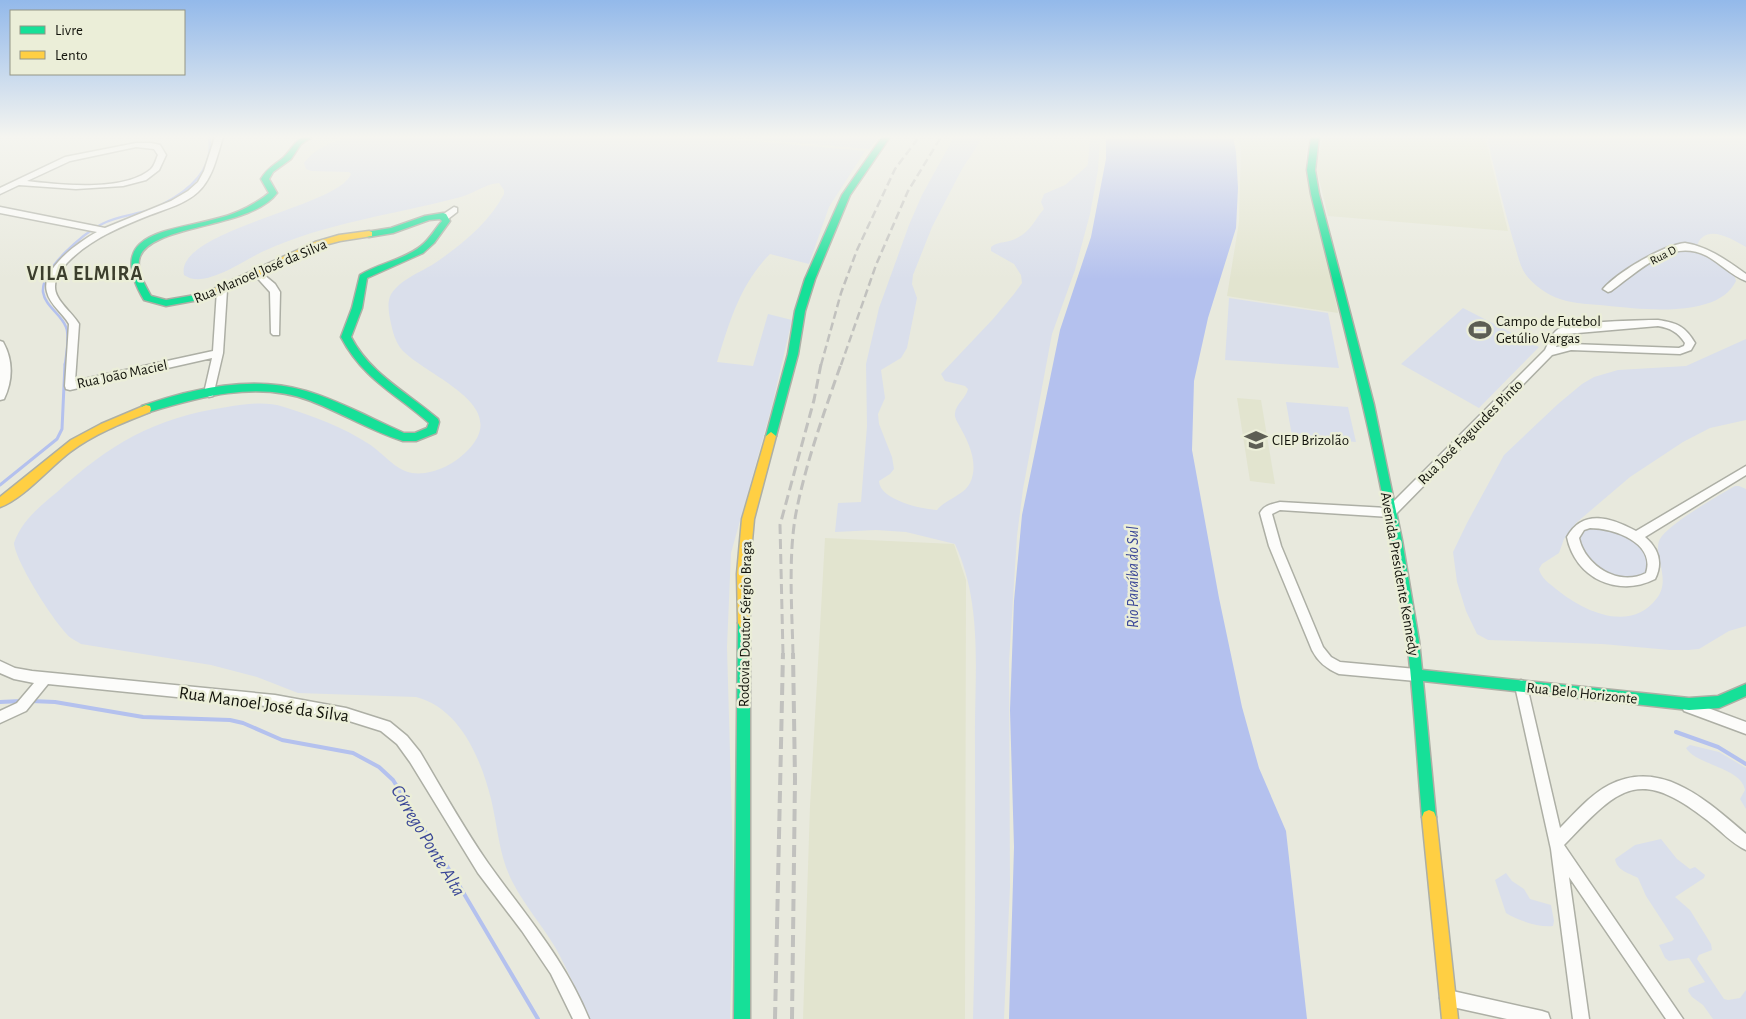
<svg xmlns="http://www.w3.org/2000/svg" width="1746" height="1019" viewBox="0 0 1746 1019" font-family="'Alegreya Sans',sans-serif">
	<rect width="100%" height="100%" fill="#e8e9dd"/>
	<path fill="#e2e4cf" d="M1238,137H1310L1306,153V171L1330,271L1338,313L1227,296L1239,222L1241,149Z
		M1323,137H1485L1508,231L1328,216L1316,167Z
		M1237,398L1261,400L1275,484L1250,481Z
		M825,538L954,544L966,580L965,1019H803L810,806Z"/>
	<path fill="#dadfeb" d="M349,137H707L865,151L829,207L809,264L770,254C740,284 729,323 717,362L753,366L768,314L792,320L772,406L731,553L727,647L734,893L730,1019H590C578,995 568,970 555,947C542,925 525,906 513,883C499,857 498,828 491,799C481,759 460,708 416,697L298,693L257,677L211,665L81,644C78,642 74,640 71,638C56,626 15,561 14,543C21,522 39,507 56,493C110,444 153,418 227,407C246,404 265,401 284,407C313,416 343,427 369,444C383,453 395,470 412,473C432,476 455,464 468,450C512,405 428,377 402,350C394,341 391,325 389,313C388,304 388,296 395,289C405,278 420,272 432,265C459,247 489,223 504,194V190L499,183C484,184 472,195 457,198C392,215 325,223 264,251C244,260 204,290 184,275C174,230 339,207 351,174L349,172L311,171L306,169L304,163C315,148 332,142 349,137Z
		M732,137H879L869,149Z
		M954,137H983L962,169L932,227L913,275L912,284L917,298L907,348L901,358L881,370L885,398L878,414L879,424L892,457L894,469L890,474L879,481C880,500 921,509 937,510C946,499 963,496 970,483C979,464 969,443 960,427C958,423 954,418 955,413C956,404 966,398 968,389L965,386L945,381L941,374L993,319L1014,294L1022,283L1021,275L1014,264L991,251V247C998,241 1009,243 1017,238C1031,231 1035,219 1044,209L1041,202L1044,194L1065,185L1086,167L1088,164L1090,137H1100L1098,170L1090,214L1075,270L1052,334L1023,489L1017,536L1009,662L1010,887L1004,1019H973C976,928 975,837 975,745C974,677 984,607 955,544L906,532L876,530L835,532L838,503L861,502L867,426L866,364L879,308L909,225L922,195Z
		M1487,137H1746V247C1732,239 1704,221 1696,248L1734,275L1736,281C1718,319 1642,309 1609,306C1592,304 1575,304 1560,299C1547,295 1534,285 1526,275C1519,265 1517,251 1513,240C1503,205 1495,172 1487,137Z
		M1229,298L1328,313L1339,368L1225,360Z
		M1463,308L1539,347L1479,408L1401,364Z
		M1746,339V420L1710,428L1683,442L1630,477L1576,523L1564,539L1559,553L1542,564L1539,569C1541,578 1549,583 1556,589C1583,611 1630,634 1657,598C1673,577 1649,551 1662,536C1674,521 1716,497 1735,486H1739L1746,489V626L1729,631L1699,649L1688,650H1670L1602,644L1488,640L1477,634L1466,611L1457,582L1453,552L1467,523L1504,455L1558,404L1582,384L1594,377L1618,370L1686,366Z
		M1286,402L1348,407L1356,442L1292,436Z
		M1583,526L1624,530L1654,560L1643,580L1600,574L1574,538Z
		M1690,745L1719,752L1746,768V809L1740,799L1745,790C1742,768 1696,765 1686,748Z
		M1661,839L1677,859L1690,869L1695,867L1705,875L1704,878L1675,897L1690,910L1711,944L1712,950L1699,955L1697,959L1724,999L1728,1000L1740,998L1746,990V1019H1713L1703,1005L1692,997L1688,991L1689,988L1705,982L1689,958L1669,961L1665,958L1659,945L1672,941L1674,939L1646,896L1638,878C1629,873 1617,871 1615,859L1635,845Z
		M1506,873L1512,881L1524,889L1530,899L1551,905L1554,921L1553,926C1539,928 1517,920 1506,913L1495,880Z"/>
	<path fill="#b4c1ee" d="M1106,137H1233L1236,152L1238,188L1236,228L1208,318L1194,381L1192,450L1219,598L1242,707L1259,768L1286,831L1307,1019H1009L1014,847L1010,710L1014,601L1022,515L1060,330L1091,237L1106,159Z"/>
	<g fill="none" stroke-linecap="round" stroke-linejoin="round">
		<path stroke="#b4c1ee" stroke-width="2.5" d="M163,204C189,191 215,169 209,137
			M65,365C66,354 70,337 66,327C61,314 45,306 43,292C41,269 84,233 102,224C117,216 134,215 150,210"/>
		<path stroke="#b4c1ee" stroke-width="3" d="M0,485L57,439L62,429L65,364"/>
		<path stroke="#b4c1ee" stroke-width="4" d="M31,701L55,702L143,717L230,720L243,723L282,740L353,753L379,767L393,780L460,887L538,1019
			M0,702L22,701
			M1676,732L1718,747L1746,764"/>
		<defs>
			<path id="street" d="M215,137H223C217,156 213,178 198,192C185,204 166,209 150,215C120,227 90,239 67,263C62,269 55,277 55,286C54,300 72,312 79,324L75,381L213,351L217,290L222,287L225,288L227,290L223,353L213,396L209,397L204,393L212,358L70,390L66,389L65,386L69,324C63,313 50,305 47,292C40,269 80,241 97,232L0,213V207L105,228L171,201L188,191L198,182L204,171Z
				M136,143H151L160,145L166,155L159,170L146,180L123,186L76,189L19,185L0,194V188L65,157ZM136,147L154,149L158,155C156,159 155,165 151,169C125,192 60,185 27,181L70,161Z
				M454,207L457,208V212L448,219H442V215Z
				M1685,243C1709,247 1726,260 1746,274V281C1732,276 1720,263 1707,256C1671,237 1639,271 1611,291L1608,292L1603,289C1618,272 1663,245 1685,243Z
				M257,269L275,284L280,292L279,335H273L271,333L270,292L252,272Z
				M1658,320C1677,323 1685,326 1695,343L1691,350L1680,354L1571,350L1552,355L1394,516L1390,517L1280,510L1272,514L1281,546L1323,647L1331,657L1340,662L1416,669L1421,671L1422,675L1421,679L1416,681L1339,674C1327,669 1318,662 1312,650L1269,546L1260,513C1264,505 1272,504 1280,502L1387,508L1545,350C1549,342 1552,332 1560,328C1574,322 1640,320 1658,320ZM1658,326C1670,328 1678,332 1685,343L1684,346L1679,348L1571,344L1556,347L1560,339L1566,334Z
				M0,341L3,342C13,360 13,380 4,399L0,400Z
				M1746,466V475L1645,537C1659,549 1663,563 1655,579C1618,598 1575,578 1567,537C1583,508 1612,518 1636,531ZM1590,528C1614,528 1656,543 1646,573C1619,587 1585,566 1579,538L1584,530Z
				M0,661L15,668L32,671L275,695L346,708L390,722L407,736L420,752C442,789 463,827 488,863C525,915 564,958 589,1019H573L551,974L522,931L478,873L410,762L397,744L381,731L346,720L275,707L48,684L26,711L0,723V711L17,703L34,683L14,679L0,673Z
				M1521,680L1526,682L1527,686L1560,828C1575,813 1590,795 1609,785C1662,758 1707,801 1746,834V850C1732,844 1719,829 1707,820C1637,765 1618,789 1564,845L1683,1019H1666L1569,877L1589,1019H1573L1551,849L1515,686L1516,682Z
				M1689,701L1746,722V734L1684,711L1682,707L1684,703Z
				M1448,990L1542,1011L1548,1013L1550,1019H1507L1448,1006L1442,1004L1440,998L1442,992Z"/>
			<path id="fast" d="M303,137H312L301,144L291,159L273,172L269,179L277,193C252,229 145,224 139,260C137,272 145,285 151,296L166,300L201,294L206,297L204,299L166,306L144,300C103,230 171,232 219,218C235,214 251,206 264,197L269,193L261,179C267,168 275,165 284,157C291,150 294,142 303,137Z
				M882,137H890L850,195L815,279L805,311L798,354L776,436L771,440L767,439L766,436L788,354L795,311L805,279L842,195Z
				M1311,137H1319L1315,170L1319,194L1374,405L1402,540L1419,641L1422,670L1689,698L1718,696L1746,684V696L1719,708L1689,710L1423,681L1436,817L1434,822L1429,824L1424,822L1422,817C1417,758 1414,699 1407,640C1387,489 1348,342 1311,194L1307,170Z
				M443,213L446,214L450,221L434,243L423,253L367,278L362,308L351,337C370,374 407,392 438,419L439,422L436,433L416,441H403C371,431 342,413 311,401C257,380 199,397 146,413L142,412L141,409L142,406C194,388 253,375 306,391C340,401 372,419 404,433H415L427,428L429,423C395,393 363,379 341,337L352,308L360,275C379,263 404,260 421,246C430,239 435,229 442,221L440,219L429,220L393,233L369,237L366,236V232L391,228L425,216Z
				M744,618L748,619L750,623V1019H734L738,623L740,619Z"/>
			<path id="slow" d="M369,231L372,232V236L340,241L321,246L253,279L204,299L201,300L196,297L315,242L339,235Z
				M146,405L150,406L151,409L150,412C122,423 94,434 70,452C50,467 22,500 0,507V497L71,440L101,424Z
				M771,432L776,436L754,519L749,574L750,623L748,627L744,628L740,627L738,623L737,574L742,519L766,436Z
				M1429,810L1434,812L1436,817L1458,1019H1442L1422,817L1424,812Z"/>
		</defs>
		<use href="#street" stroke="#adafa5" stroke-width="3"/>
		<use href="#fast" stroke="#adafa5" stroke-width="3"/>
		<use href="#slow" stroke="#adafa5" stroke-width="3"/>
		<use href="#street" fill="#fcfcfa" fill-rule="evenodd"/>
		<use href="#fast" fill="#16e098" fill-rule="evenodd"/>
		<use href="#slow" fill="#ffcf43" fill-rule="evenodd"/>
		<path stroke="#c1c1be" stroke-width="2.5" stroke-dasharray="8 4" stroke-linecap="butt" d="M821,365L841,293L857,250L895,169L919,137
			M841,365L876,265L908,191L941,137"/>
		<path stroke="#c1c1be" stroke-width="3" stroke-dasharray="10 5" stroke-linecap="butt" d="M783,654L780,525L814,400L821,364
			M793,654C792,610 788,556 796,513C806,462 824,413 841,364"/>
		<path stroke="#c1c1be" stroke-width="4" stroke-dasharray="12 6" stroke-linecap="butt" d="M775,1019L783,653
			M792,1019L795,779L793,653"/>
	</g>
	<linearGradient id="sky" x2="0" y2="1"><stop stop-color="#93b9ea"/><stop offset="0.49" stop-color="#f5f5f0"/><stop offset="1" stop-color="#f5f5f0" stop-opacity="0"/></linearGradient>
	<rect width="1746" height="279" fill="url(#sky)"/>
	<defs>
		<symbol id="stadium-bare" viewBox="-9 -9 18 18"><path d="M0-5a6.5 5 0 1 0 0 10a6.5 5 0 1 0 0-10ZM-3.5-1.8h7v3.6h-7Z" fill="#5d5e54" stroke="#ebeed8" stroke-width="2.5" paint-order="stroke"/></symbol>
		<symbol id="school-bare" viewBox="-9 -9 18 18"><path d="M0-5L7-2L0 1L-7-2ZM-4 1L0 2.5L4 1V4Q0 6-4 4Z" fill="#5d5e54" stroke="#ebeed8" stroke-width="2.5" paint-order="stroke"/></symbol>
	</defs>
	<g fill-rule="evenodd">
		<use href="#stadium-bare" x="1464" y="314" width="32" height="32"/>
		<use href="#school-bare" x="1240" y="424" width="32" height="32"/>
	</g>
	<g text-anchor="middle" stroke-width="5" stroke-linejoin="round" paint-order="stroke">
		<g font-size="12" fill="#12130b" stroke="#ebeed8">
			<text transform="translate(1663 255) rotate(-27)" y="4">Rua D</text>
		</g>
		<g font-size="15" fill="#12130b" stroke="#ebeed8">
			<text transform="translate(260 271) rotate(-23)" y="5">Rua Manoel José da Silva</text>
			<text transform="translate(122 374) rotate(-12)" y="5">Rua João Maciel</text>
			<text transform="translate(1470 432) rotate(-45)" y="5">Rua José Fagundes Pinto</text>
			<text transform="translate(1400 574) rotate(80)" y="5">Avenida Presidente Kennedy</text>
			<text transform="translate(745 624) rotate(-89)" y="5">Rodovia Doutor Sérgio Braga</text>
			<text transform="translate(1582 693) rotate(6)" y="5">Rua Belo Horizonte</text>
		</g>
		<g font-size="15" fill="#12130b" stroke="#ebeed8" text-anchor="start">
			<text x="1496" y="326">Campo de Futebol<tspan x="1496" dy="17">Getúlio Vargas</tspan></text>
			<text x="1272" y="445">CIEP Brizolão</text>
		</g>
		<g font-size="16" font-style="italic" fill="#3a4697" stroke="#ebeed8">
			<text transform="translate(1132 577) rotate(-90)" y="6">Rio Paraíba do Sul</text>
		</g>
		<g font-size="18" fill="#12130b" stroke="#ebeed8">
			<text transform="translate(264 704) rotate(8)" y="6">Rua Manoel José da Silva</text>
		</g>
		<g font-size="19" font-style="italic" fill="#3a4697" stroke="#ebeed8">
			<text transform="translate(429 840) rotate(59)" y="7">Córrego Ponte Alta</text>
		</g>
		<g font-size="20" font-weight="bold" letter-spacing="1" fill="#3c3e2d" stroke="#ebeed8">
			<text x="85" y="280">VILA ELMIRA</text>
		</g>
	</g>
	<rect x="10" y="10" width="175" height="65" fill="#ebeed8" stroke="#949686"/>
	<rect x="20" y="26" width="25" height="8" fill="#16e098" stroke="#949686"/>
	<text x="55" y="35" font-size="15" fill="#12130b">Livre</text>
	<rect x="20" y="51" width="25" height="8" fill="#ffcf43" stroke="#949686"/>
	<text x="55" y="60" font-size="15" fill="#12130b">Lento</text>
</svg>
